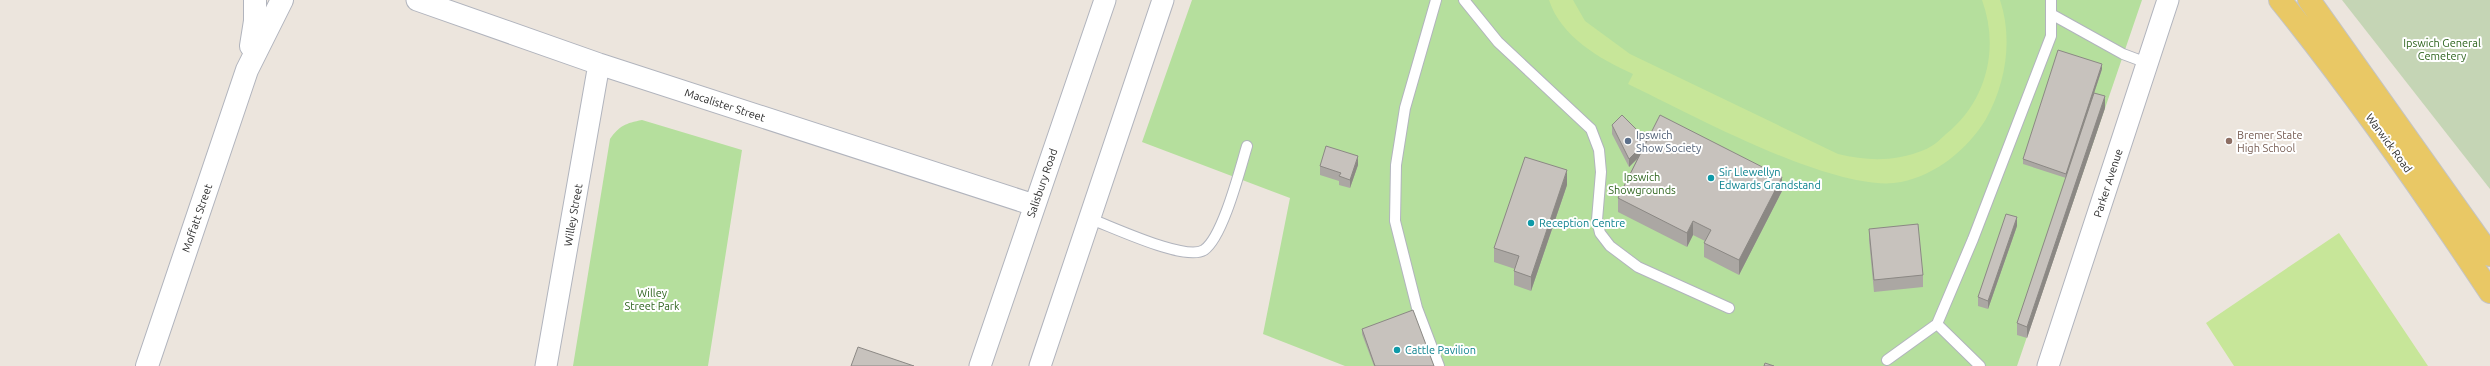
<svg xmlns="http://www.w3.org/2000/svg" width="2490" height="366" viewBox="0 0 2490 366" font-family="Ubuntu,sans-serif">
	<rect width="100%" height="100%" fill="#ece5dd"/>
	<path fill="#b5df9d" d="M1192,0H2142L2017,366H1345L1263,334L1290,198L1142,142Z
		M642,120L742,150L708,366H573L610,139C619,126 626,123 642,120Z"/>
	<path fill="#c5d5b5" d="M2342,0H2490V189Z"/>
	<path fill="#c7e699" d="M1549,0H1573L1585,21L1630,54L1838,154C1868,161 1894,162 1924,150C1932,147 1940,140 1946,134C1986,102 2000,49 1982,0H2000C2013,39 2006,83 1986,119C1968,149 1936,175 1901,182C1837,195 1689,113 1628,84L1633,74C1600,59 1561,37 1549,0Z
		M2339,233L2428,366H2234L2206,323Z"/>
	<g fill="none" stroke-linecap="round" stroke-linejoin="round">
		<defs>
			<path id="lane" d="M1436,0L1405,108L1396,165L1395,221L1417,308L1439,366
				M1464,0L1498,42L1591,129L1599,150L1601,172L1597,220L1600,233L1610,246L1638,267L1729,308
				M2051,14L2123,54L2147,63
				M1088,218C1111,226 1185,262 1204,250C1223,237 1240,169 1247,146
				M1937,324L1973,239L2051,36V0
				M1887,360L1937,324L1980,366"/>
			<path id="street" d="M417,0L599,64L1034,205
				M546,366L599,64
				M980,366L1105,0
				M1040,366L1163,0
				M2048,366L2168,0"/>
			<path id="secondary" d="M251,46L255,21V0
				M147,366L247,70L282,0"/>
			<path id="primary" d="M2280,0C2356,94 2424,192 2490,292
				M2309,0L2490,255"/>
		</defs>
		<use href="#lane" stroke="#b1b4bd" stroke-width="12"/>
		<use href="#street" stroke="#b1b4bd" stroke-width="23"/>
		<use href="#secondary" stroke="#b1b4bd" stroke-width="24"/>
		<use href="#primary" stroke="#c4c4c4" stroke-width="24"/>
		<use href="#lane" stroke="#fff" stroke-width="10"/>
		<use href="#street" stroke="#fff" stroke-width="21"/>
		<use href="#secondary" stroke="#fff" stroke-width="22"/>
		<use href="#primary" stroke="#e9c865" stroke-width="22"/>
	</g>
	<path fill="#aba7a3" d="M2102,69L2081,132L2105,108L2027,338L2017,335V323L2066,178L2023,164V159Z
		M1612,125L1647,140L1782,191L1739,275L1704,257V243L1705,241L1693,235L1687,247L1618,212V198L1637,159L1629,167L1612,134Z
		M1358,165L1350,188L1339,185V181L1320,175V166Z
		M1567,185L1531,291L1514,285V271L1515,269L1494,262V248Z
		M2017,226L1988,309L1978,306V297Z
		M1869,229L1923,275V287L1874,292L1869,240Z
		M1362,329L1434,366H1374L1362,334Z"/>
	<path fill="#8b8884" d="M2102,64V69L2066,178V174Z
		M2105,96V108L2027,338V327Z
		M1647,140V149L1629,167V159Z
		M1358,156V165L1350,188V180Z
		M1567,170V185L1531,291V277Z
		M1782,177V191L1739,275V260Z
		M2017,217V226L1988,309V301Z
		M1693,221V235L1687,247V233Z"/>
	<path fill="#c7c2bd" stroke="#8b8884" d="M2058,50L2102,64L2066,174L2023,159Z
		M2094,93L2105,96L2027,327L2017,323Z
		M1622,115L1647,140L1646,142L1629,159L1612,125Z
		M1660,115L1782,177L1739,260L1704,243L1711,230L1693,221L1687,233L1618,198Z
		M1326,146L1358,156L1350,180L1339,176L1341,173L1320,166Z
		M1525,157L1567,170L1531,277L1514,271L1519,256L1494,248Z
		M2006,214L2017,217L1988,301L1978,297Z
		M1918,224L1923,275L1874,280L1869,229Z
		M1413,310L1434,366H1375L1362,329Z
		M858,347L914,366H851Z
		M1765,363L1774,366H1764Z"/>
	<circle fill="#5c6f8a" stroke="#fff" stroke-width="1.5" cx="1628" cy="141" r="4"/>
	<circle fill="#8d6e63" stroke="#fff" stroke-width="1.5" cx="2229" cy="141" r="4"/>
	<g fill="#0f9aa8" stroke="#fff" stroke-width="1.5">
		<circle cx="1711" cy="178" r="4"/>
		<circle cx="1531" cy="223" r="4"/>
		<circle cx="1397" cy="350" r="4"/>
	</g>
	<g text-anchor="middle" stroke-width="4" stroke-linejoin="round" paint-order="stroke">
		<g font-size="11" fill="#2e641e" stroke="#fff">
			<text x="2442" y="47">Ipswich General<tspan x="2442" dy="13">Cemetery</tspan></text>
			<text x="1642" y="181">Ipswich<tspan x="1642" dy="13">Showgrounds</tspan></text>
			<text x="652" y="297">Willey<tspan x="652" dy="13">Street Park</tspan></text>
		</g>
		<g font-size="11" fill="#2b2b2b" stroke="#fff">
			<text transform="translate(725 105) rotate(18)" y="4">Macalister Street</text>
			<text transform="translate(2389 143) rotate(54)" y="4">Warwick Road</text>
			<text transform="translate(1042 183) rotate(-71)" y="4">Salisbury Road</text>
			<text transform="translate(2108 183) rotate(-72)" y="4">Parker Avenue</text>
			<text transform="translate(573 215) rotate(-80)" y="4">Willey Street</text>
			<text transform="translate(197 218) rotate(-71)" y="4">Moffatt Street</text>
		</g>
		<g font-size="11" fill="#4e5e75" stroke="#fff" text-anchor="start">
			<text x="1636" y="139">Ipswich<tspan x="1636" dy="13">Show Society</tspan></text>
		</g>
		<g font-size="11" fill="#785e54" stroke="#fff" text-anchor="start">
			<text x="2237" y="139">Bremer State<tspan x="2237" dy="13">High School</tspan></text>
		</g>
		<g font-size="11" fill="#0d838f" stroke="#fff" text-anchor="start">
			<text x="1719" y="176">Sir Llewellyn<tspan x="1719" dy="13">Edwards Grandstand</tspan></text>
			<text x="1539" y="227">Reception Centre</text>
			<text x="1405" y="354">Cattle Pavilion</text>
		</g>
	</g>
</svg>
